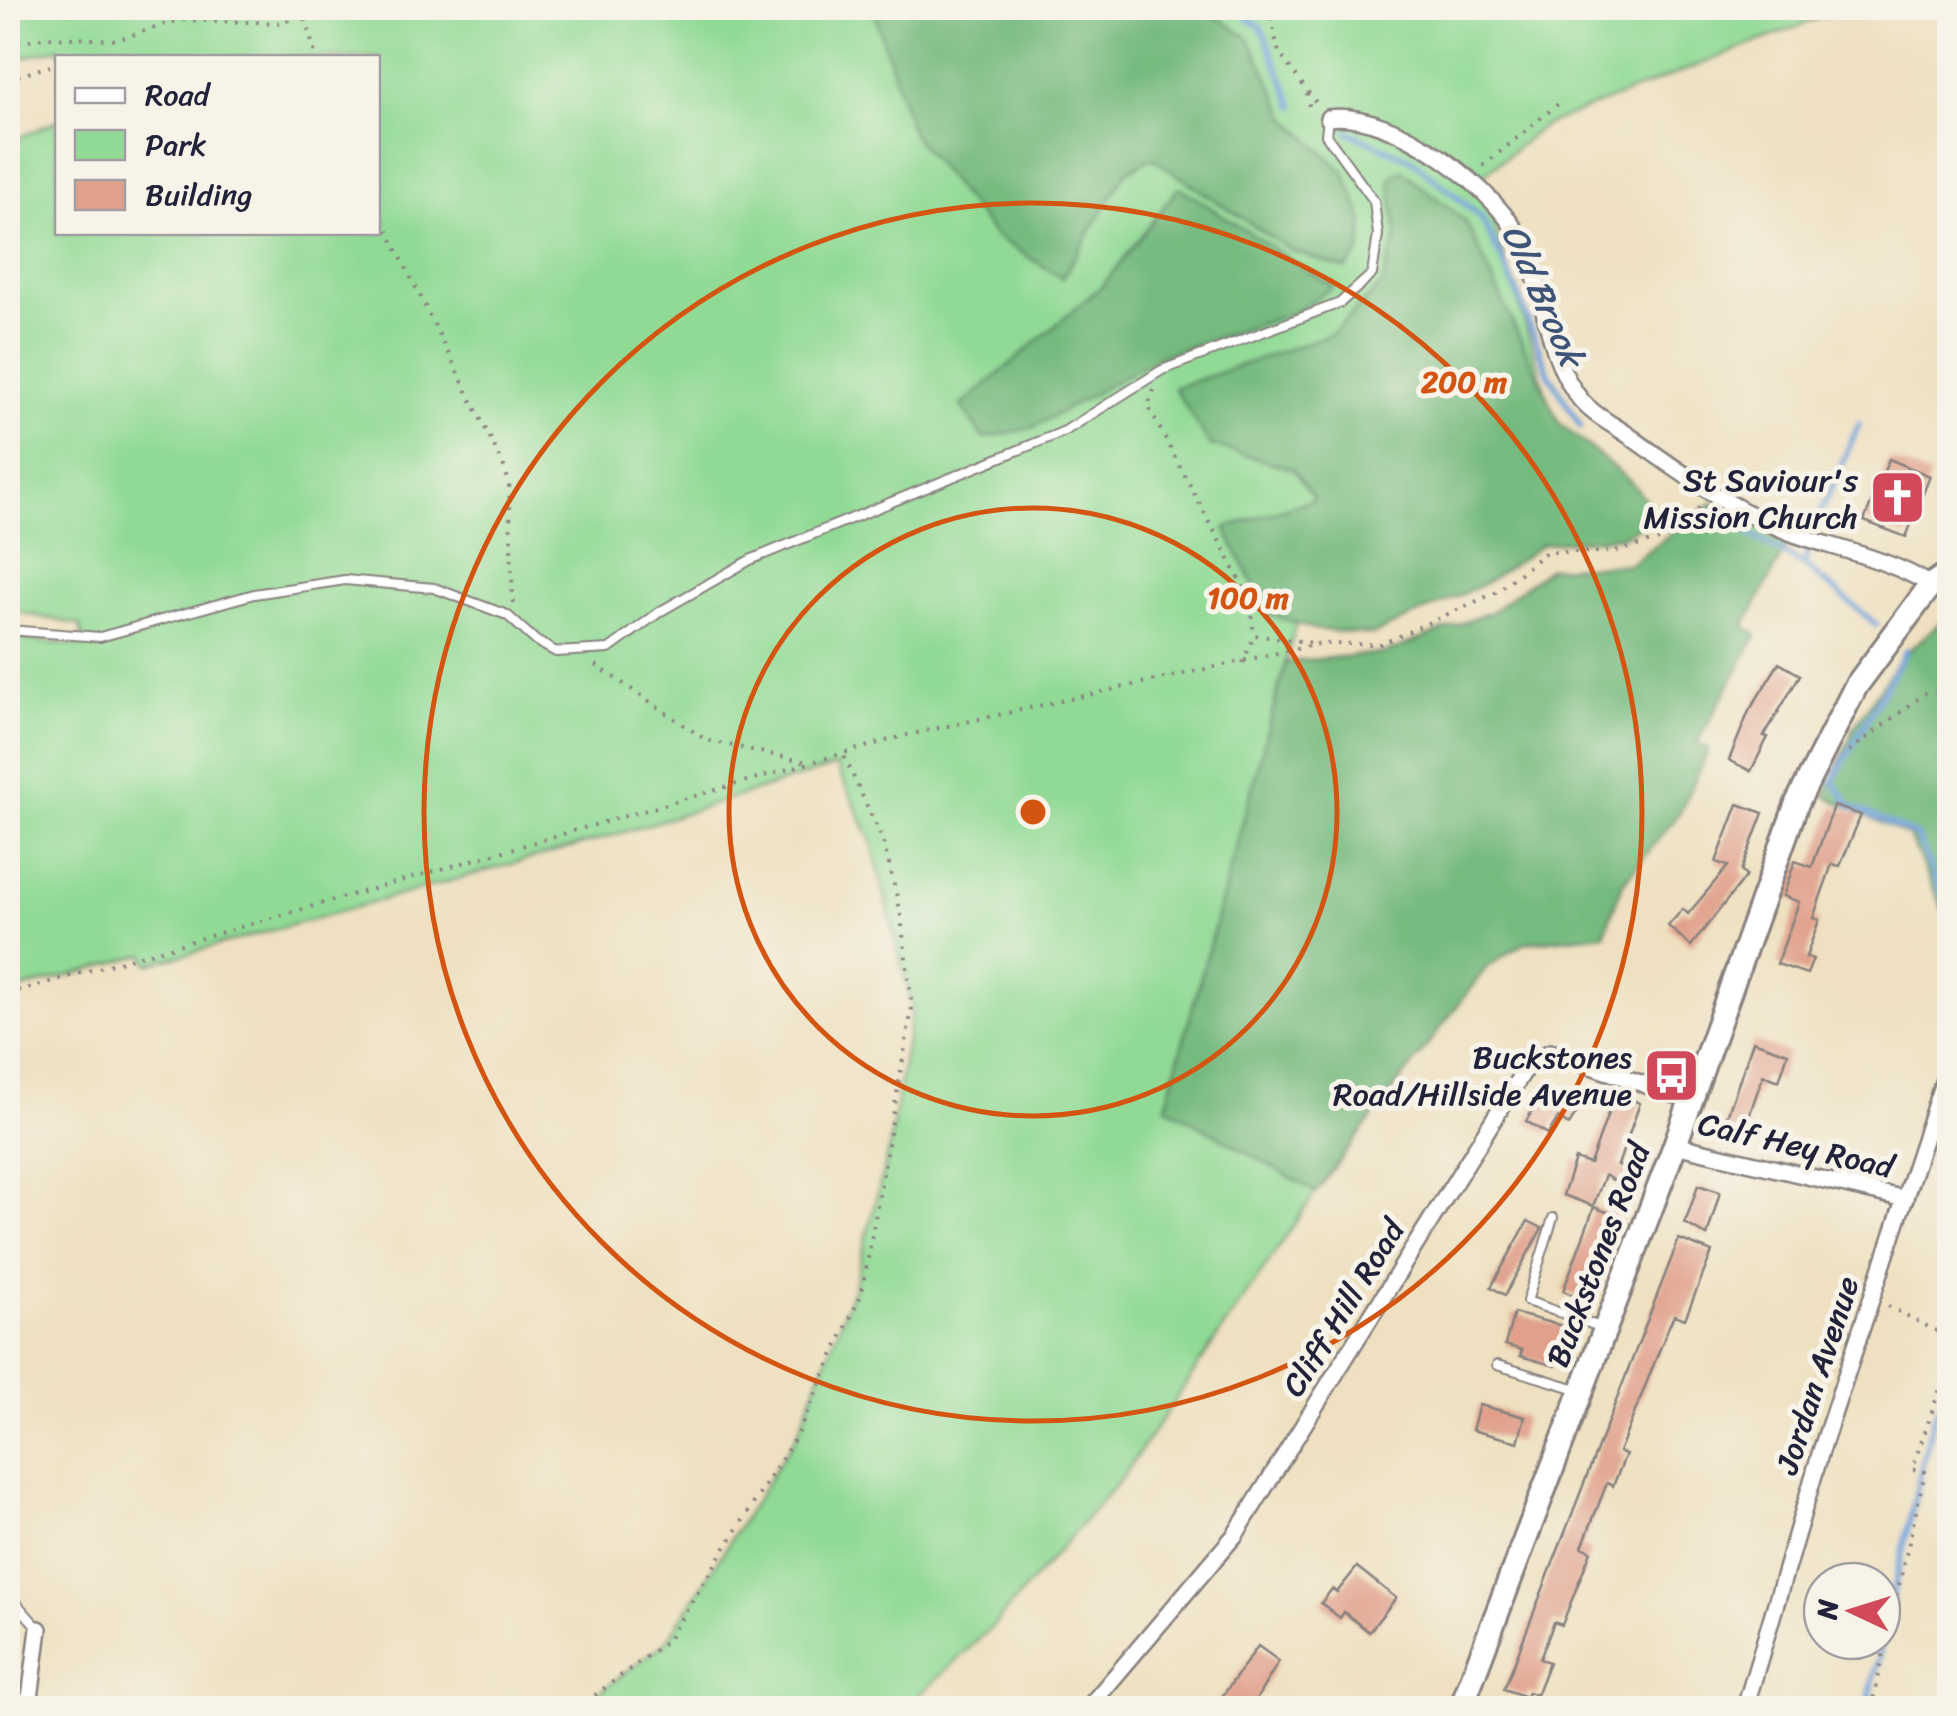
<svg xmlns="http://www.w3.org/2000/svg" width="1957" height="1716" viewBox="0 0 1957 1716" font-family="Sriracha,sans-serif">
	<rect width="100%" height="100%" fill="#f7f3e8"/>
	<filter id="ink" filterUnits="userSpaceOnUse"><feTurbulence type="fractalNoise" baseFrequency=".01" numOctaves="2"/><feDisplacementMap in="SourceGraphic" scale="20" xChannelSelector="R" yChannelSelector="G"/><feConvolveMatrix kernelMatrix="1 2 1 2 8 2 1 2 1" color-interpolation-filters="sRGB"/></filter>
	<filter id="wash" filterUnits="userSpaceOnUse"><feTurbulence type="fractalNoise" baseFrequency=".0048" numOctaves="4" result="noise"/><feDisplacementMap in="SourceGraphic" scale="40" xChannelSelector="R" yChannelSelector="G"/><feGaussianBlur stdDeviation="2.25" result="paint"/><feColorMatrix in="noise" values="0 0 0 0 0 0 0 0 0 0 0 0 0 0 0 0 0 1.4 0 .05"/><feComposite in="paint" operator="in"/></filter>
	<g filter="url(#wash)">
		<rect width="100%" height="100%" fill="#eee0c0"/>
		<path fill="#91da95" stroke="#5a7e68" stroke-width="2.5" d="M8,8H1845L1543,126L1480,178L1546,393L1306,587L1166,1106L1316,1192L1124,1475L994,1625L906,1708H571L584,1704L667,1641L798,1433L853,1289L889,1149L912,1008L871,839L836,766L595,841L187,954L148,964L145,954L8,993V638L84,646L80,625L8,610V142L57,121L58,232H378V58H63L59,48L8,62Z"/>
		<path fill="#74ba7e" stroke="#4b6e5c" stroke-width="2.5" d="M873,8H1203L1249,38L1288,119L1344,172L1364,221L1360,252L1346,269L1290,250L1152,158L1126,172L1062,278L995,236L912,134Z
			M1402,170L1466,222L1560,424L1631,482L1658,515L1622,536L1543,544L1484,584L1372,635L1314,629L1268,614L1225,528L1314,499L1293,469L1210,445L1174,388L1332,334L1382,284L1397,235L1390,178Z
			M1179,187L1333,287L1293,313L1161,356L1032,428L983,438L961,406L1103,285Z
			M1713,503L1790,539L1745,626L1757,635L1697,743L1709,749L1679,814L1623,883L1604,934L1524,943L1486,968L1316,1192L1166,1106L1286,662L1385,653L1491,612L1549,568L1630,564Z
			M1949,615V923L1909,836L1825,796L1855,726L1900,658Z"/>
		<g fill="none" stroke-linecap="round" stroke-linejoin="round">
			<path stroke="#6b9ed6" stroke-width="6" d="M1233,8L1261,27L1294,106
				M1348,132L1412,160L1481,217L1515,287L1548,372L1581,427
				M1712,512L1804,565L1876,624
				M1804,565L1815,526L1859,424
				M1906,650L1833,781L1851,806L1917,836L1950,913
				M1867,1708L1932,1422L1950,1382"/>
		</g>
		<g id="blocks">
			<path fill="#e0a08b" d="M1889,459L1930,476L1906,537L1864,521Z
				M1779,663L1800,675L1764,736L1768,737L1751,771L1729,760L1749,711Z
				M1738,804L1763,813L1741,871L1746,876L1691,946L1668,926L1683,909L1688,914L1728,866L1716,862Z
				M1834,806L1861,815L1840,866L1832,864L1813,918L1819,920L1806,957L1813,959L1807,974L1777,964L1799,902L1783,896L1795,861L1812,867Z
				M1753,1041L1788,1053L1779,1081L1763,1075L1743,1134L1723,1128Z
				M1546,1089L1579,1109L1569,1125L1558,1118L1548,1134L1526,1121Z
				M1615,1094L1640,1103L1618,1165L1638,1177L1632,1192L1605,1175L1593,1206L1563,1195L1575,1159L1590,1164Z
				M1698,1185L1720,1192L1707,1236L1685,1223Z
				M1594,1207L1620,1217L1588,1301L1563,1291Z
				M1528,1221L1542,1228L1505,1295L1491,1287Z
				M1679,1239L1712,1252L1685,1319L1674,1315L1667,1331L1619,1452L1626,1454L1613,1486L1607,1483L1582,1547L1591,1551L1562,1625L1554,1622L1540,1659L1549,1662L1536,1695L1528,1692L1526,1697L1504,1689Z
				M1514,1313L1566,1327L1555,1366L1520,1356L1522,1350L1505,1345Z
				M1479,1405L1525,1417L1518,1442L1472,1430Z
				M1357,1567L1396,1598L1369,1632L1344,1612L1340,1618L1321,1603L1332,1589L1337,1592Z
				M1258,1646L1279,1661L1251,1708H1214Z"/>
		</g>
	</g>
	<g filter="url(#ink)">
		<use href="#blocks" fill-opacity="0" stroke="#88817e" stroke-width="2.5"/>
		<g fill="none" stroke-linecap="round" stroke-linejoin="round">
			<defs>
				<path id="service" d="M8,630L100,637L254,594L345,580L434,588L507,615L536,641L556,652L609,649L661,611L750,560L1065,431L1162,370L1340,303L1372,274L1378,235L1374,201L1326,135L1328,118
					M1553,1218L1527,1301L1600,1327
					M1497,1365L1580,1390
					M8,1594L39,1629
					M8,1698H30"/>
				<path id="minor" d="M1328,118C1393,109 1502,191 1526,250C1546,298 1547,358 1580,399C1592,414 1612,424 1628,435C1682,474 1734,512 1797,535C1842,550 1891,560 1931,585
					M1675,1145L1905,1199
					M37,1708L30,1698L39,1629
					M1088,1708L1235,1535L1525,1069L1550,1052L1690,1100
					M1745,1708L1821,1451L1950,1061"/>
				<path id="secondary" d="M1461,1708L1675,1145L1797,803L1856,686L1931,585L1950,572"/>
			</defs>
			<use href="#service" stroke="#88817e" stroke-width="12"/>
			<use href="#minor" stroke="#88817e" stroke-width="20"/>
			<use href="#secondary" stroke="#88817e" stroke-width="28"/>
			<path stroke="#88817e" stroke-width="4" stroke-dasharray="2.5 8" stroke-linecap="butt" d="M1268,8L1279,53L1317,104
				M303,9L316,58
				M8,44L48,37L116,40L180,20L285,23L301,8
				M8,79L50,66
				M1307,93L1309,106L1315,110
				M1483,166L1564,99
				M378,211L503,464L509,482L513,603
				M1154,390L1148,406L1249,597L1254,635L1314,643
				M1243,663L1254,635
				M596,665L706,740L811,763
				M1849,751L1926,693L1950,692
				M8,994L903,736L1318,644H1381L1495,593L1546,552H1614L1667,538L1701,506
				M1888,1306L1950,1338
				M578,1708L667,1641L798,1433L862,1292L912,1008L900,909L883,841L844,756
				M1871,1708L1925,1472L1912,1469L1950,1360"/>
			<use href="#service" stroke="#fff" stroke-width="8"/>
			<use href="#minor" stroke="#fff" stroke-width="15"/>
			<use href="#secondary" stroke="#fff" stroke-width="22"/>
		</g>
	</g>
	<g fill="none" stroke="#d45411" stroke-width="5">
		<circle cx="1033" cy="812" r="304"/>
		<circle cx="1033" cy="812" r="609"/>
	</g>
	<defs>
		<symbol id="church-square" viewBox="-11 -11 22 22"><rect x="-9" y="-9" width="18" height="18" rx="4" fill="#d1495b" stroke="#f7f3e8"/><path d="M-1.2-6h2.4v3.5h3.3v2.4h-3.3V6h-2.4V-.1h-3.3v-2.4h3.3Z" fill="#fff"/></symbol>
		<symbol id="bus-square" viewBox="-11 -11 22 22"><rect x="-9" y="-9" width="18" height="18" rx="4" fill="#d1495b" stroke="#f7f3e8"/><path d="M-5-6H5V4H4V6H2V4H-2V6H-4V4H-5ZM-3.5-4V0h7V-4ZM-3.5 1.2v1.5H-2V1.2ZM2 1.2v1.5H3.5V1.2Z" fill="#fff"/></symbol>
	</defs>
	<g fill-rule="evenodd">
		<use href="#church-square" x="1866" y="466" width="63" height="63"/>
		<use href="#bus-square" x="1640" y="1044" width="63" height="63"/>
	</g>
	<g text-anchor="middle" stroke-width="10" stroke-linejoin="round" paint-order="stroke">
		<g font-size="32" fill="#22223b" stroke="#f7f3e8" text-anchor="end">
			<text x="1858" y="491">St Saviour's<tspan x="1858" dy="37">Mission Church</tspan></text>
			<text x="1632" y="1068">Buckstones<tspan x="1632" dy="37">Road/Hillside Avenue</tspan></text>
		</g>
		<g font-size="32" fill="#22223b" stroke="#f7f3e8">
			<text transform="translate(1796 1145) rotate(13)" y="11">Calf Hey Road</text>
			<text transform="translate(1598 1255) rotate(-69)" y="11">Buckstones Road</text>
			<text transform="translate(1343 1308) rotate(-58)" y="11">Cliff Hill Road</text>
			<text transform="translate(1817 1375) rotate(-72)" y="11">Jordan Avenue</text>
		</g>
		<g font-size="35" font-style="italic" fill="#3f5479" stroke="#f7f3e8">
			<text transform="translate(1543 295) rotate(66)" y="12">Old Brook</text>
		</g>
	</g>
	<circle cx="1033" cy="812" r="15" fill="#d45411" stroke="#f7f3e8" stroke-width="5"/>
	<g font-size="30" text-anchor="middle" font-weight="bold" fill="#d45411" stroke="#f7f3e8" stroke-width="10" stroke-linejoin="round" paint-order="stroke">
		<text x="1464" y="392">200 m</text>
		<text x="1248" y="608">100 m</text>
	</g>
	<rect width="1957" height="1716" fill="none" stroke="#f7f3e8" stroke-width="40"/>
	<rect x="55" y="55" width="325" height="180" fill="#f7f3e8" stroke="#a29fa3" stroke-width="2.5"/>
	<rect x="75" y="88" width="50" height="15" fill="#ffffff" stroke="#a29fa3" stroke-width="2.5"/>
	<text x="145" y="105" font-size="30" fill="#22223b">Road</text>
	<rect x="75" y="130" width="50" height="30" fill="#91da95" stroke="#a29fa3" stroke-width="2.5"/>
	<text x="145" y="155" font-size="30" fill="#22223b">Park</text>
	<rect x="75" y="180" width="50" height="30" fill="#e0a08b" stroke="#a29fa3" stroke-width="2.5"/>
	<text x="145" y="205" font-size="30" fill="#22223b">Building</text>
	<g transform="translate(1852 1611) rotate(274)"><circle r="48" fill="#f7f3e8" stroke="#a29fa3" stroke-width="2.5"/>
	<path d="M0-8L18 38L0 25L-18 38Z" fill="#d1495b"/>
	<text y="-15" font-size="28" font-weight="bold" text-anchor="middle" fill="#22223b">N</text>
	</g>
</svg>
